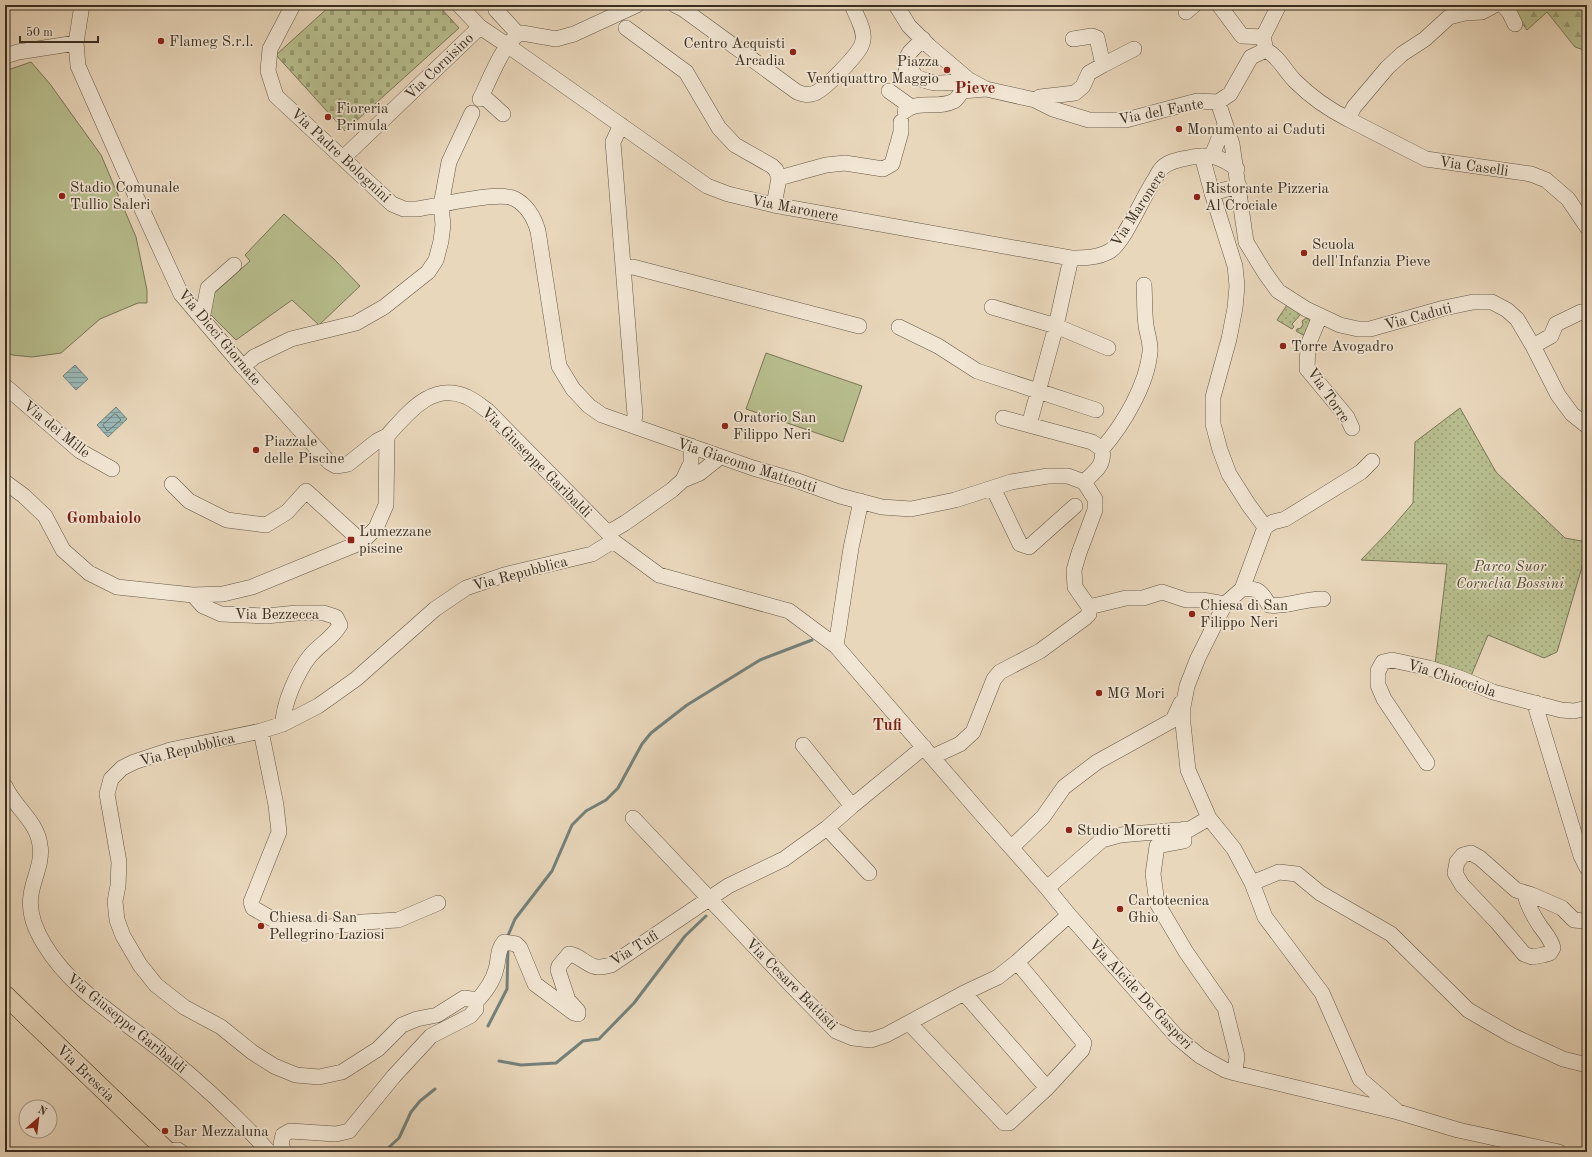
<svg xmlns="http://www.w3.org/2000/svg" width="1592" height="1157" viewBox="0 0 1592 1157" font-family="'Old Standard TT',serif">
	<defs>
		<pattern id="forest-firs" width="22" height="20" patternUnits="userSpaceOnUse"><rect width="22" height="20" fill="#b8be8e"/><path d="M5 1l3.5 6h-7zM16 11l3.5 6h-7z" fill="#979b74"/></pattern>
		<pattern id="cemetery-stones" width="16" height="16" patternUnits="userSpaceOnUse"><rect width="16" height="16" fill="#b8be8e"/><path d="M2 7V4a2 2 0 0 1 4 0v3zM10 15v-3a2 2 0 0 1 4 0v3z" fill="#979b74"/></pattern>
		<pattern id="park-dots" width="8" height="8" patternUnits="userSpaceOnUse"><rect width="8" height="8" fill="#b8be8e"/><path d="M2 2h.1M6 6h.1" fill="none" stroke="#979b74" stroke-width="1.8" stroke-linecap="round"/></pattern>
		<pattern id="water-rules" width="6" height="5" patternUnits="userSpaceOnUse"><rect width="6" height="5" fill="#99b8b7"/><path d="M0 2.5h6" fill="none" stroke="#7e9694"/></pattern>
	</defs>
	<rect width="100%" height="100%" fill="#e9d7bb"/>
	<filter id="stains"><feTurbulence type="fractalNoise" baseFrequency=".005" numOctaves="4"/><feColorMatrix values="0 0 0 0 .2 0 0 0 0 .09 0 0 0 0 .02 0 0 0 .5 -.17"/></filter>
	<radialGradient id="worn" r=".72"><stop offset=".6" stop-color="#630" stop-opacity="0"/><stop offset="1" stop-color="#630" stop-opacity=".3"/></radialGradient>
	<path fill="#b8be8e" stroke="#787658" d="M31,62L50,84L101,155L136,237L147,290V303H138L100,319L61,353L32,357L12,355L5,351V71Z
		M284,214L334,259L360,286L319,325L292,300L236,340L209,313L211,296L250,261L245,255Z
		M766,353L862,386L843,442L746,409Z"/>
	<path fill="url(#forest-firs)" stroke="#787658" d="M1506,5H1587V51L1575,47L1547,12L1527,30L1517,16Z"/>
	<path fill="url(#cemetery-stones)" stroke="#787658" d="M331,5H438L459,28L345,131L276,55Z"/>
	<path fill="url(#park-dots)" stroke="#787658" d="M1287,305L1301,314L1292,324L1294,327L1292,329L1277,320Z
		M1306,318L1312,322L1305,336L1296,331L1297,329L1301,328L1303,324L1302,321Z
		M1460,408L1496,472L1565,538L1587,542V550L1557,652L1544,658L1488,635L1471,676L1435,665L1447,564L1361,560L1389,531L1413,503L1415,442Z"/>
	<path fill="url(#water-rules)" stroke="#73817b" d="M75,365L88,379L76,390L63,376Z
		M116,407L127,419L108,437L97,425Z"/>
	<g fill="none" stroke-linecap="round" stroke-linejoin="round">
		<path stroke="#69736c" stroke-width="1" d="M115,414L117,415L121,420L109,430L107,431L103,425Z"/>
		<path stroke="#73817b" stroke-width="3" d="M507,938L515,919L552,871L572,825L586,811L606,800L618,788L642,744L651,733L687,705L760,660L812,640
			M488,1026L507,989L508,947
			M499,1061L521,1065L556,1063L583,1041L599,1039L634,1003L685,936L706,916
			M384,1152L399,1138L411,1112L420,1101L435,1089"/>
		<defs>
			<path id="minor" d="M82,5L76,43L78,66L134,192L181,294L243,367L329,462L336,466L348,464L377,441L387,436
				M293,5L270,49L268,71L276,96L392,204L404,209H417C438,206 499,190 515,199C528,206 534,217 538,231L559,366L573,389L589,406L602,415L753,468L798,481L840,496L882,507L911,509L955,500L1011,482L1048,476H1068L1084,482L1095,499V510L1079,553L1074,570L1075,587L1089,607L1126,598H1143L1162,592L1186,600H1202L1225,604
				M459,5L480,27
				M498,5L496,10L518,34
				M675,5L683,9L797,92C803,94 808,96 815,93C825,89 859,54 862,44C867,32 856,16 852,5
				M896,5L909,26L929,46L969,80L986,89L1035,100L1053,109L1089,120H1126L1197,101L1218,102
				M1219,5L1242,36L1263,37
				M1503,5L1509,12L1515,24
				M1186,12L1194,5
				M626,28L686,72L719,128L735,145L772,166L776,170L779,178
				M1266,50C1279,57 1285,71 1295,81C1311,97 1328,109 1348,119L1354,107L1387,68L1402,54L1425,39L1449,17L1465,13L1482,12L1495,5
				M5,56L18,52L76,43
				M1103,65L1134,49
				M906,71C932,87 940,84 969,80
				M916,77L905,61L910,52L923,39
				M889,91L910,106
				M482,95L503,114
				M480,99C489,82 504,39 522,33L556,39L574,34L637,5
				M1035,100L1040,97L1075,93L1083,86L1089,73L1103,65L1097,38L1092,36L1073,39
				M1218,102L1232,144L1246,242L1265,273L1278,291L1306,309L1340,325L1358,329H1370L1444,308L1473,302H1492L1507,310L1517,319L1533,346L1558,395L1572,414L1587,426
				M1218,102L1230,94L1251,57L1266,50L1263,37L1279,5
				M905,111C918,100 939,109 954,101C957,99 960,94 962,91L986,89
				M1348,119L1426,159L1531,174L1546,180L1568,199L1587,227
				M621,125L613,142L635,415L633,426
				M1212,155L1225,124
				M1202,156L1212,193L1235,266L1237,286L1235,308L1229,339L1213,397V424L1220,450L1229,474L1248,504L1265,527L1242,589L1225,604L1198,658L1187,686L1183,707V724L1188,770L1209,818L1234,849L1252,883L1265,917L1322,993L1360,1079L1398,1112L1458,1130L1559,1152
				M343,158L480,27L507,45L707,186L728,194L774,205L1071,258C1084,258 1098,258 1110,251C1125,241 1143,196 1155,179C1157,175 1160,169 1163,167C1171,160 1183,159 1192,157C1212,154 1221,157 1237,169
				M1212,193L1239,186
				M774,205L779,178L826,165L845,163L883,169L892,164L901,132V122
				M1071,258L1056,326L1029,425L1092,442L1102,449C1105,466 1095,471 1084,482
				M623,268L633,267L859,326
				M992,307L1056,326L1108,348
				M1320,316L1308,345L1307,369L1347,417L1352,428
				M202,319L208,288L234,265
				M899,327L938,346L977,371L1096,410
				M1533,346L1551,336L1556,324L1581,312
				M243,367L254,357L291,339L356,323L384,307L428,272L436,260L441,241L443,225L441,205L449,162L472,113
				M5,386L80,451L112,469
				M1003,418L1029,425
				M1102,449C1123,425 1147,385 1150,352C1151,343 1147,334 1146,325C1144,312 1145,298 1144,285
				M683,480L691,463V446
				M5,482L24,496L45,516L63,550L89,573L117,587L193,595L223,594L252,587L362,542L376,528L386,505L387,436C408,413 432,381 467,397C474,400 481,406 488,411L608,533L613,541L659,575L789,611L836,646L977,809L1047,888L1069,915L1177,1037L1200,1056L1225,1070L1235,1073L1398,1112
				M172,484L189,501L227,520L266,525L287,512L306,491L362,542
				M993,488L1020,544L1029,547L1075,506
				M1265,527L1273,522L1285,519L1361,472L1372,461
				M608,533L625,523L672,490L683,480L700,473L720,457
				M1242,589C1258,588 1261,591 1269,605C1286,608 1305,598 1323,599
				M193,595L203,606L221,614L266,616L297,613H324L336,617L340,625C332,639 320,644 310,656C297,672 283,704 283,724
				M836,646L851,548L861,501
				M1536,703V708L1581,856L1587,868
				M261,731L276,805L279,832L251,902L253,908L281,924L299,928L316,929L363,922L398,920L438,903
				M803,745L852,806
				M932,757L960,744L973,732L994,679L1000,672L1040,651L1085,618L1089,614V607
				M1427,763L1384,699L1378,685V671L1383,662L1392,660L1429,668L1460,678L1493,692L1561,710L1574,711L1587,708
				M5,786C14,807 37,821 40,845C43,863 33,879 31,895C28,913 35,929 44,944C72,991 122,1019 164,1053C201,1083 237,1116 269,1152
				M633,818L791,985L836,1031L853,1038L871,1040L886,1035L964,993L998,977L1017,962L1069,915
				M827,828L869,873
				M1184,829V841L1157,846L1153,874L1157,903L1186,952L1225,1008L1237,1056L1235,1073
				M1012,847L1043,817L1064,787L1097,762L1173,720L1181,703
				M1252,883L1279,872L1297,874L1320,893L1391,934L1468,1010L1511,1035L1563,1059L1587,1065
				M1047,888L1102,840L1120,835L1190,829L1209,818
				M1525,894C1527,904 1534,917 1540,926C1545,933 1551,939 1553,948L1550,953L1543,955L1532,957L1524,954L1497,922L1462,885L1455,873L1457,862L1463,855L1471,853L1480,858L1516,890L1532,895L1562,908L1574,920L1584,921L1587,920
				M964,993L1047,1088L1082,1050L1084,1043L1017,962
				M476,1002L471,999L464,998L437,1015L417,1019L402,1025L378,1049L342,1072L319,1077L296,1075L274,1066L252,1052L221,1027L184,1007L156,985L140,965L123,936L117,920L115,901L118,886L119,862L107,794L111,779L122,768L134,762L170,750L261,731L283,724L318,706L356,679L435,609L466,588L504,575L592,554L613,541
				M476,1002C485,992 493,982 496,969C499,960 497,950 504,942L516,944L520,948L535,984L574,1013L578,1014V1011L568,1000L558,970L559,966L569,954C580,955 588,967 598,967C603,967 607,966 611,965L728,886L784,859L827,828L852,806L924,747
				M910,1024L1004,1123H1009L1047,1088
				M166,1151L178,1150L181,1152
				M284,1152L281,1144L283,1135L290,1131L336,1134L349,1131L394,1076L431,1036L470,1016L476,1009V1002"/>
			<path id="major" d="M5,995L168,1152"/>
		</defs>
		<use href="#minor" stroke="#655848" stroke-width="16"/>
		<use href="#major" stroke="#392e21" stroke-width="20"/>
		<use href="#minor" stroke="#f1e5d3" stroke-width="15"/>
		<use href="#major" stroke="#e9d7bb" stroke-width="19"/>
	</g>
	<g fill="#8f2418" stroke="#f1e5d3" stroke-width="1.5">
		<circle cx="161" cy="41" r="4"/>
		<circle cx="793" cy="52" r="4"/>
		<circle cx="947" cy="70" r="4"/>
		<circle cx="328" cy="117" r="4"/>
		<circle cx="1179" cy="129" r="4"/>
		<circle cx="62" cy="196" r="4"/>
		<circle cx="1197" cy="197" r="4"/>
		<circle cx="1304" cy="253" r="4"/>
		<circle cx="1283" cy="346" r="4"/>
		<circle cx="725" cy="426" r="4"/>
		<circle cx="256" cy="450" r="4"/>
		<rect x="347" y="536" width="8" height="8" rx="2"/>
		<circle cx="1192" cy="614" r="4"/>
		<circle cx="1099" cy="693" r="4"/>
		<circle cx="1069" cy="830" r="4"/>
		<circle cx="1120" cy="909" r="4"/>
		<circle cx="261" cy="926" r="4"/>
		<circle cx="165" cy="1131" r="4"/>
	</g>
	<g text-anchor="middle" stroke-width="3.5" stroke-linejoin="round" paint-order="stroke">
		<g font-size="15" fill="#392e21" stroke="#f1e5d3" text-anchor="start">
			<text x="169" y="46">Flameg S.r.l.</text>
			<text x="785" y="48" text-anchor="end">Centro Acquisti<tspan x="785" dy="17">Arcadia</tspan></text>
			<text x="939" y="66" text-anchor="end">Piazza<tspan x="939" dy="17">Ventiquattro Maggio</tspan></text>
			<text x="336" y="113">Fioreria<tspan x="336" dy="17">Primula</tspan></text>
			<text x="1187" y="134">Monumento ai Caduti</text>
			<text x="70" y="192">Stadio Comunale<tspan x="70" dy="17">Tullio Saleri</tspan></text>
			<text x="1205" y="193">Ristorante Pizzeria<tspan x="1205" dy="17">Al Crociale</tspan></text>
			<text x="1312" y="249">Scuola<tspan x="1312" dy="17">dell'Infanzia Pieve</tspan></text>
			<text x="1291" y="351">Torre Avogadro</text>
			<text x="733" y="422">Oratorio San<tspan x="733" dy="17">Filippo Neri</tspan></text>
			<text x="264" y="446">Piazzale<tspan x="264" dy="17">delle Piscine</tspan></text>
			<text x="359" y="536">Lumezzane<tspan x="359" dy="17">piscine</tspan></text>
			<text x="1200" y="610">Chiesa di San<tspan x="1200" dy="17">Filippo Neri</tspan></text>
			<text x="1107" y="698">MG Mori</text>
			<text x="1077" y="835">Studio Moretti</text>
			<text x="1128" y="905">Cartotecnica<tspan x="1128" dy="17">Ghio</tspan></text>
			<text x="269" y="922">Chiesa di San<tspan x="269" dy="17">Pellegrino Laziosi</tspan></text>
			<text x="173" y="1136">Bar Mezzaluna</text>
		</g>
		<g font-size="15" fill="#392e21" stroke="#f1e5d3">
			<text transform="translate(439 66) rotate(-44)" y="5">Via Cornisino</text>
			<text transform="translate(1161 111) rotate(-11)" y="5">Via del Fante</text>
			<text transform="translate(341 155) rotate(43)" y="5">Via Padre Bolognini</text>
			<text transform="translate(1474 166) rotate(8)" y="5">Via Caselli</text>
			<text transform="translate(795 208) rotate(11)" y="5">Via Maronere</text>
			<text transform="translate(1138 208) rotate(-57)" y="5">Via Maronere</text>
			<text transform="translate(1418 316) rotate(-15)" y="5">Via Caduti</text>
			<text transform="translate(220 337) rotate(50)" y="5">Via Dieci Giornate</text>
			<text transform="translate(1329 395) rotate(55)" y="5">Via Torre</text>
			<text transform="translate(57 429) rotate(39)" y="5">Via dei Mille</text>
			<text transform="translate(537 462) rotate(45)" y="5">Via Giuseppe Garibaldi</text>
			<text transform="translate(747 465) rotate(18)" y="5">Via Giacomo Matteotti</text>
			<text transform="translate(520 573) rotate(-15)" y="5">Via Repubblica</text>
			<text x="277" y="619">Via Bezzecca</text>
			<text transform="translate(1452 678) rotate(18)" y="5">Via Chiocciola</text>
			<text transform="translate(187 749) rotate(-14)" y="5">Via Repubblica</text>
			<text transform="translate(634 948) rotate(-32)" y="5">Via Tufi</text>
			<text transform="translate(792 984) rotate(45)" y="5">Via Cesare Battisti</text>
			<text transform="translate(1141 994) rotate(47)" y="5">Via Alcide De Gasperi</text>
			<text transform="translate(127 1023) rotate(39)" y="5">Via Giuseppe Garibaldi</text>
			<text transform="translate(86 1073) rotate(44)" y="5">Via Brescia</text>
		</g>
		<g font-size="15" font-style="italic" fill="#524b37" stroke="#f1e5d3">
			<text x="1510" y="571">Parco Suor<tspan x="1510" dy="17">Cornelia Bossini</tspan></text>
		</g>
		<g font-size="16" font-weight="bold" fill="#7a1f14" stroke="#f1e5d3">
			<text x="104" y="523">Gombaiolo</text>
			<text x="887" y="730">Tufi</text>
		</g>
		<g font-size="17" font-weight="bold" fill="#7a1f14" stroke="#f1e5d3">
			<text x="975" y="93">Pieve</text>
		</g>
	</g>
	<rect width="1592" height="1157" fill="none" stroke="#e9d7bb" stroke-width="20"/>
	<rect x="6" y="6" width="1580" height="1145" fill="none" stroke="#392e21" stroke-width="2"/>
	<rect x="10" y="10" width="1572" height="1137" fill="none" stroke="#392e21"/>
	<g transform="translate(38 1119) rotate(28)"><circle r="19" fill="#f1e5d3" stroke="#a79c8c"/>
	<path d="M0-3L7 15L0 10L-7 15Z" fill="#8f2418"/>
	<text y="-6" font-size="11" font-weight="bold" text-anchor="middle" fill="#392e21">N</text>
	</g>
	<path d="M20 36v6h78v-6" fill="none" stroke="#392e21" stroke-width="2"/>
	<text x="26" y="36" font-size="12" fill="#392e21" stroke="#f1e5d3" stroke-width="3" paint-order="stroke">50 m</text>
	<rect width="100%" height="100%" filter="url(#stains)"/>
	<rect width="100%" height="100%" fill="url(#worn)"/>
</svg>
